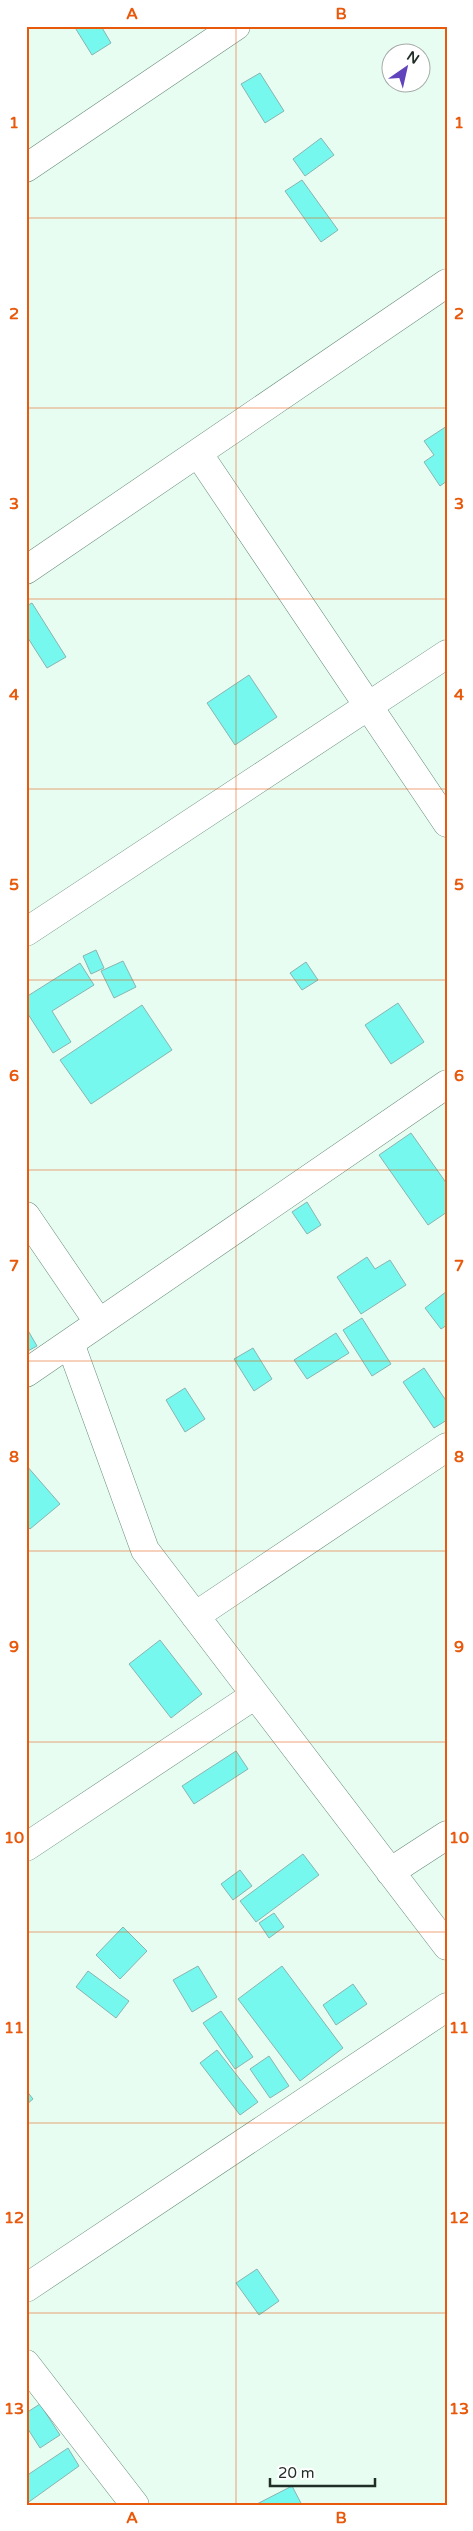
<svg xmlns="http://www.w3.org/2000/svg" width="473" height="2531" viewBox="0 0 473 2531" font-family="'Varela Round',sans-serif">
	<rect width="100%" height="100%" fill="#e7fdf2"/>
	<path fill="#76f8ef" stroke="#89b4b0" d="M74,26H101L111,43L92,55Z
		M260,73L284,111L265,123L241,84Z
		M321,138L334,155L305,176L293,159Z
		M302,180L338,230L321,242L285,191Z
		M447,426V481L440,486L424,462L434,455L424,441Z
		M32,603L66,657L47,668L26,635V606Z
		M249,675L277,717L235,745L207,703Z
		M96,950L104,968L91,974L83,956Z
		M123,961L136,987L114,998L101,971Z
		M306,962L318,980L302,990L290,973Z
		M80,963L94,985L52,1011L71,1042L53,1053L26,1011V997Z
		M398,1003L424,1042L391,1064L365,1025Z
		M142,1005L172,1050L91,1104L60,1060Z
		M411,1133L447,1184V1212L428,1225L379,1155Z
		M307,1202L321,1225L307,1234L292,1212Z
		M367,1257L375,1269L390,1260L406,1285L361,1314L337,1277Z
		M447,1291V1325L441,1329L425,1308Z
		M362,1318L391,1364L372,1376L343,1330Z
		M26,1327L37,1346L26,1352Z
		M336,1333L349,1353L307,1379L294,1360Z
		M253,1348L272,1379L254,1391L234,1359Z
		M424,1368L447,1402V1420L434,1428L403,1382Z
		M185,1388L205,1419L185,1432L166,1400Z
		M26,1465L60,1504L30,1529L26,1525Z
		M160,1640L202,1694L171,1718L129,1664Z
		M236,1751L248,1769L194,1804L182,1786Z
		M303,1854L319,1875L256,1922L240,1901Z
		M240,1870L252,1886L233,1900L221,1884Z
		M274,1913L284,1927L269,1938L259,1923Z
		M123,1927L147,1951L120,1979L96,1955Z
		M198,1966L217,1997L192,2012L173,1980Z
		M282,1966L343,2048L300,2081L238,1999Z
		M88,1971L129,2001L116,2018L76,1987Z
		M353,1984L367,2004L336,2025L323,2005Z
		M221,2011L253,2057L235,2069L203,2023Z
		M217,2050L258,2102L240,2115L200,2063Z
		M269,2056L289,2086L270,2098L250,2069Z
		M26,2090L33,2099L26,2105Z
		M257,2269L279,2301L259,2315L236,2283Z
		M40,2404L60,2435L40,2448L26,2426V2413Z
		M68,2448L79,2466L26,2504V2476Z
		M292,2486L302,2505H255Z"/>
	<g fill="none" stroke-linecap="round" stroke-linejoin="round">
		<defs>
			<path id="street" d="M26,168L236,26
				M198,453L447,823
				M26,570L447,283
				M26,932L447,654
				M26,1216L99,1323
				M70,1343L145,1550L447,1946
				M26,1373L447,1084
				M195,1616L447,1447
				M26,1847L255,1695
				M390,1872L447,1835
				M26,2288L447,2007
				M26,2364L135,2505"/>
		</defs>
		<use href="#street" stroke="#698c7b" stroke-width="29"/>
		<use href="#street" stroke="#fff" stroke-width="28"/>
	</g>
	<path fill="none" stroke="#e8590c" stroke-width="1" stroke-opacity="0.55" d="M236,26V2505M26,218H447M26,408H447M26,599H447M26,789H447M26,980H447M26,1170H447M26,1361H447M26,1551H447M26,1742H447M26,1932H447M26,2123H447M26,2313H447"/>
	<rect width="473" height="2531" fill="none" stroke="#ffffff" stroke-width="55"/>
	<g transform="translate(406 68) rotate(34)"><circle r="24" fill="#ffffff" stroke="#a5aba8"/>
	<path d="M0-4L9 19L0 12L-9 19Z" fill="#6144bc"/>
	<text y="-8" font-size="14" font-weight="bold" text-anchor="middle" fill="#1f2d26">N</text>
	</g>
	<path d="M270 2478v8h105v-8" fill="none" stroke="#1f2d26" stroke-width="2.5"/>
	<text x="278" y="2478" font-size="15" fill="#1f2d26" stroke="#ffffff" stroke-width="4" paint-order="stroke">20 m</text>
	<rect x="28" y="28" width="418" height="2476" fill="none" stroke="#e8590c" stroke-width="2"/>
	<g font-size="16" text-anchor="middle" font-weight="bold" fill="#e8590c">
		<text x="132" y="19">A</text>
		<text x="341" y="19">B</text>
		<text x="14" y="128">1</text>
		<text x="459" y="128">1</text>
		<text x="14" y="319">2</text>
		<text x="459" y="319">2</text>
		<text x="14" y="509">3</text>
		<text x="459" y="509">3</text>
		<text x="14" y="700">4</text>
		<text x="459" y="700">4</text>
		<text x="14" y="890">5</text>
		<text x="459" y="890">5</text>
		<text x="14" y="1081">6</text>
		<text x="459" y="1081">6</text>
		<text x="14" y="1271">7</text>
		<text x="459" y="1271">7</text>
		<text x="14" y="1462">8</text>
		<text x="459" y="1462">8</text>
		<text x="14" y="1652">9</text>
		<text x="459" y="1652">9</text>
		<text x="14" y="1843">10</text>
		<text x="459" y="1843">10</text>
		<text x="14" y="2033">11</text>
		<text x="459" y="2033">11</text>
		<text x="14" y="2223">12</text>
		<text x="459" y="2223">12</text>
		<text x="14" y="2414">13</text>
		<text x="459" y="2414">13</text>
		<text x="132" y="2523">A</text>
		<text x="341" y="2523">B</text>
	</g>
</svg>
